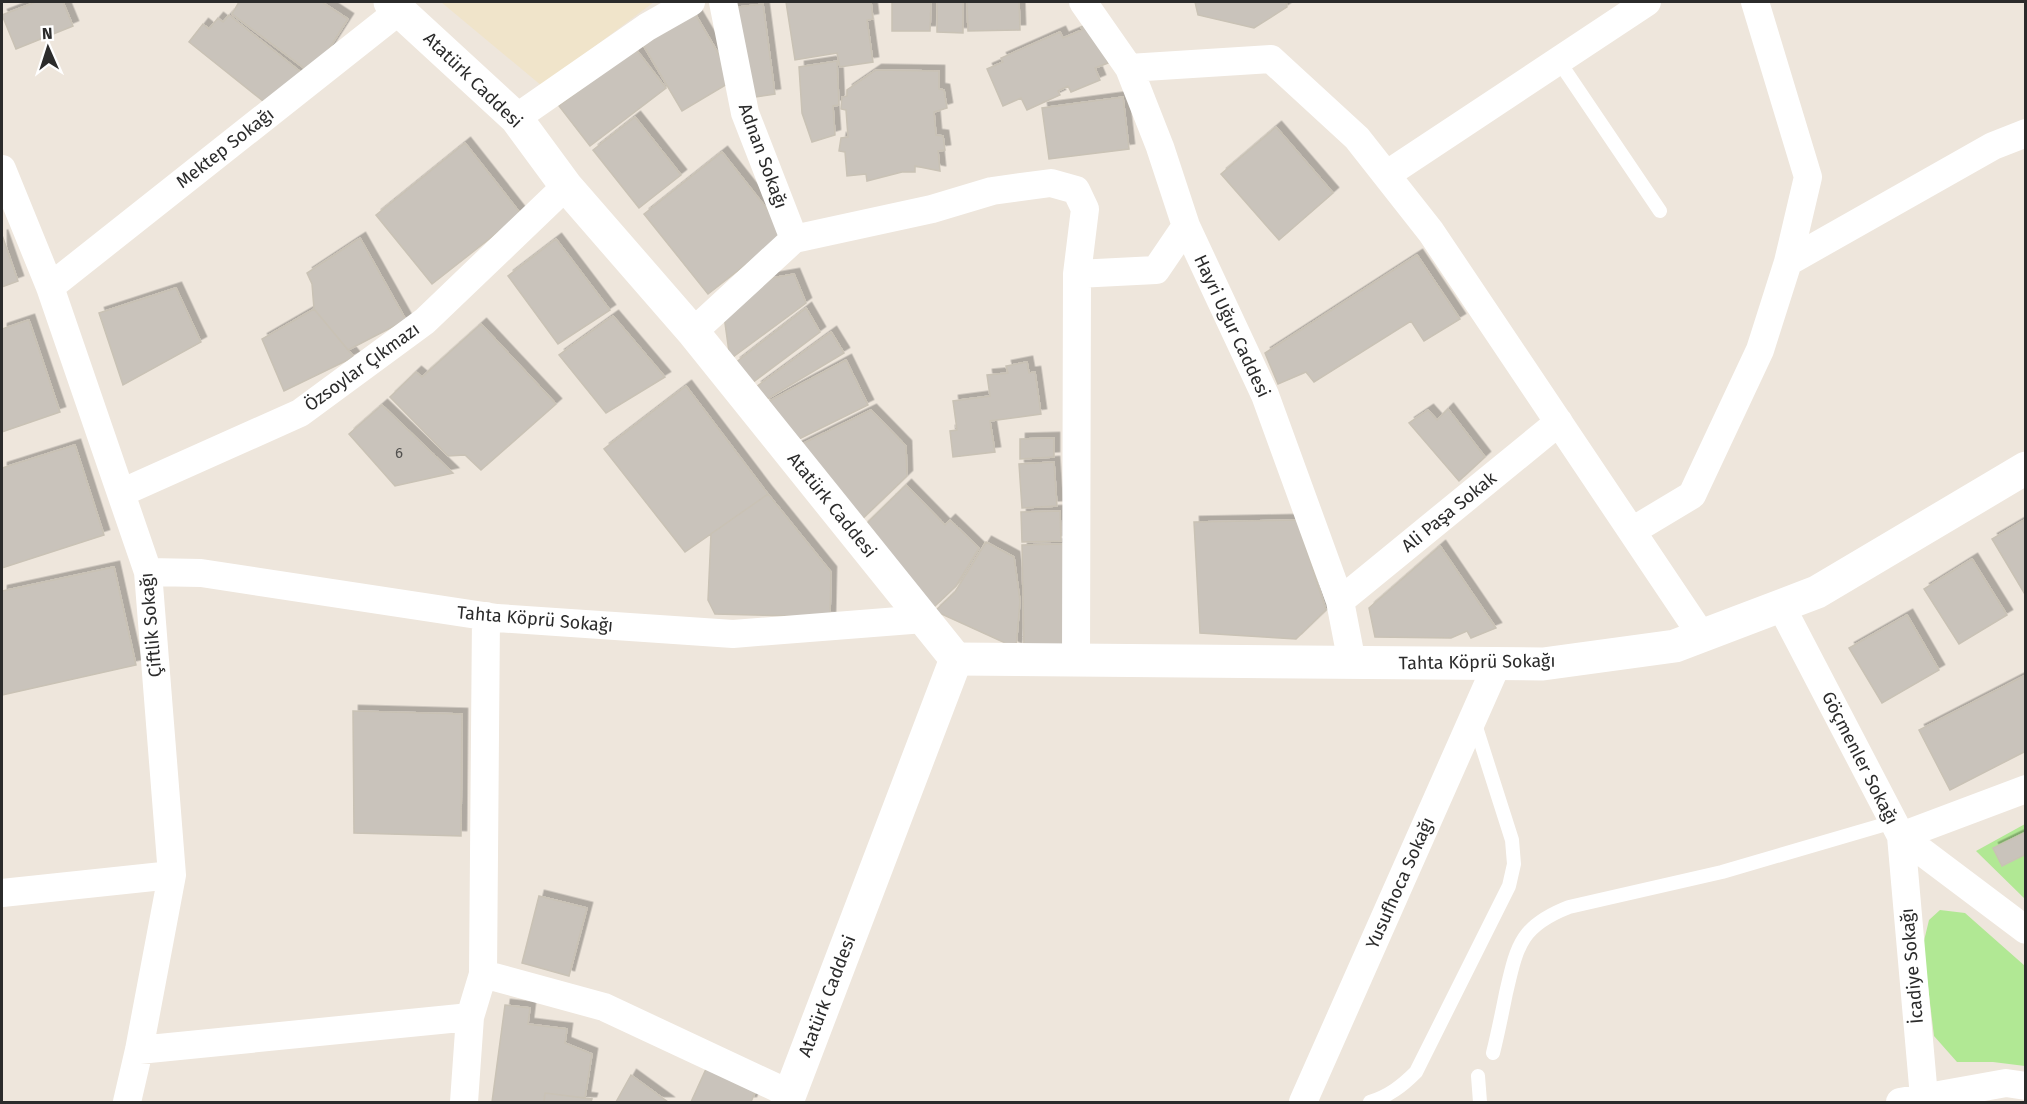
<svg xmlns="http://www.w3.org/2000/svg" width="2027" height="1104" viewBox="0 0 2027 1104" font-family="'Fira Sans',sans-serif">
	<defs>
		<filter id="shadow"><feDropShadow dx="5.5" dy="-5.5" stdDeviation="0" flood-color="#0004"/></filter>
	</defs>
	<rect width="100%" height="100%" fill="#eee6dc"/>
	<path fill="#f0e4ca" d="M441,2H654L542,86Z"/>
	<path fill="#b1e894" d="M2025,824V899L1976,851Z
		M1940,910L1965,913L2025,966V1066L1993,1062H1957L1934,1036L1923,945L1929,920Z"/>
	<path fill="#c9c3bb" stroke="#c9c2b5" stroke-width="1.5" filter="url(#shadow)" d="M36,2H63L73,26L16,49L2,15Z
		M239,2H322L348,19L325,55L308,71L232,14Z
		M786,2H871L873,19L867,20L873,62L840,67L837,53L795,60Z
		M892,2H931L930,31H892Z
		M937,2H963V33L937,32Z
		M967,2H1019L1020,30L968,31Z
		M1195,2H1286L1287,7L1254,28L1198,15Z
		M763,4L775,94L749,98L731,8Z
		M694,12L734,80L682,111L642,43Z
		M229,15L302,73L273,109L189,42L203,24L209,29L218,18L223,22Z
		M1090,23L1108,63L1095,68L1100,80L1071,92L1068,86L1058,91L1060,95L1027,110L1021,98L1003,106L987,69L1003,62L1001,58L1060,32L1063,38L1082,30L1081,27Z
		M635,48L666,88L590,146L559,106Z
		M837,61L839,105L833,106L835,135L812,142L802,113L799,67Z
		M876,70L939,71V89L944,90L947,108L934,112L936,135L943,136L945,150L938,151L940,171L915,166V172H902L867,181L866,174L847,176L845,152L839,151L841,138L848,137L846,110L841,109L842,97L847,96V90Z
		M1123,97L1129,149L1049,159L1042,108Z
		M635,117L681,175L639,208L593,150Z
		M1276,127L1333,193L1279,240L1221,174Z
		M465,143L521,214L432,284L376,215Z
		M722,152L786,233L708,294L644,214Z
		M2,235L18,281L2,287Z
		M360,238L406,320L348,350L314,309L312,284L307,273Z
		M556,239L610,310L558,344L508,276Z
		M1417,255L1460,319L1424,341L1411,321L1314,382L1306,372L1278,384L1265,353Z
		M794,274L806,303L733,357L729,352L724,316L772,278Z
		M176,288L201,342L123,385L99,313Z
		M806,308L820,332L752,383L735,363Z
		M314,309L354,357L284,391L262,339Z
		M613,316L665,377L606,413L559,355Z
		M29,320L60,412L2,432V329Z
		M481,324L556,404L481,470L465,455L448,456L390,397L416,372L422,377Z
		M831,332L844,353L764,401L756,387Z
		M846,360L868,405L793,442L764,404Z
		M1027,362L1029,373L1035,372L1041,414L990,421L995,452L953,457L950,431L957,430L953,401L990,396L987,375L1008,373L1006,366Z
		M686,386L768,494L685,552L604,449Z
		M382,405L453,473L395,486L349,434Z
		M1448,409L1485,457L1459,481L1409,423L1428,410L1437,420Z
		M871,410L906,446L907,476L858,523L796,447Z
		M1054,438V457L1020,459V439Z
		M75,445L104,535L2,568V468Z
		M1054,462L1057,506L1022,508L1019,464Z
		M906,485L945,525L950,520L979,548L956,586L934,607L863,527Z
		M768,494L831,572L830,617L715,614L708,600L711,534Z
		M1060,511L1061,541L1022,542L1021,512Z
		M2026,519V596L1992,539Z
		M1297,520L1326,610L1296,639L1200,633L1194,522Z
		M986,542L1014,557L1020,601L1016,648L935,611L955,592Z
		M1063,544L1065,651H1024L1022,545Z
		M1440,546L1496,628L1471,638L1467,631L1451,638L1375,637L1369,608Z
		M1972,559L2007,615L1959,644L1924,589Z
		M114,567L136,665L2,695V591Z
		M1907,615L1939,670L1882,703L1849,648Z
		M2026,675V751L1950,790L1919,730Z
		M353,711L462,714L461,836L354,833Z
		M2026,832V854L2002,866L1993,848Z
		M539,896L587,908L569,976L522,963Z
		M505,1005L530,1008L528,1024L567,1029L565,1043L592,1054L585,1098L545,1093L544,1102H492Z
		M706,1069L756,1090L751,1102H691Z
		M631,1075L668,1102H616Z
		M545,1093L592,1099L591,1102H544Z"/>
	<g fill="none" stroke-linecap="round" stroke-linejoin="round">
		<path stroke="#fff" stroke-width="14" d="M1558,60L1660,211
			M1493,1053C1498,1033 1502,1013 1506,993C1517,946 1520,926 1569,907L1722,872L1893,822
			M1478,1076L1480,1102
			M1370,1102C1389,1096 1402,1086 1416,1072L1509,886L1514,864L1512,840L1474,721"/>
		<path stroke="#fff" stroke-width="28" d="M723,2L745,113L794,239
			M1083,2L1129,68L1160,147L1186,226L1265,395L1340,601L1352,663
			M1129,68L1271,59L1357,138L1431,232L1702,636
			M516,118L647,27L691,2
			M2,169L50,287L148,572L172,875L139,1050L127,1102
			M1386,175L1647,2
			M1788,262L1993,146L2026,133
			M50,287L400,10
			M693,332L794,239L932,209L992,191L1051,183L1076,190L1085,209L1077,274
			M121,493L300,413L425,321L566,186
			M1632,531L1692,495L1760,350L1788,262L1808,177L1755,2
			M148,572L201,573L497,618L733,634L924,619
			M1340,601L1559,422
			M1781,606L1901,836L2026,930
			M1076,660L1077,274L1156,270L1186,226
			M1901,836L1924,1097
			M1901,836L2026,789
			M2,893L172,875
			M483,974L486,616
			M139,1050L470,1017
			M464,1102L470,1017L483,974L604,1007L790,1094
			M1303,1102L1497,664
			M1900,1102L2006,1083L2026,1086"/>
		<path stroke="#fff" stroke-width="33" d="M956,659L1543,664L1675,646L1817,592L2026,468"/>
		<path stroke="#fff" stroke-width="33" d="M390,2L516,118L566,186L693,332L956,659L787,1102"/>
	</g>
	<g text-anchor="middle" stroke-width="4.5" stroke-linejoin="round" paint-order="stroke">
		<g font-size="15" fill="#52514f">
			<text x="399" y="458">6</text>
		</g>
		<g font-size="18" fill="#2b2b2b" stroke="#fff">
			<text transform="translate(473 80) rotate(44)" y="6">Atatürk Caddesi</text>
			<text transform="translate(225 148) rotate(-38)" y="6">Mektep Sokağı</text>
			<text transform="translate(763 156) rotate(70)" y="6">Adnan Sokağı</text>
			<text transform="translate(1232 326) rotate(65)" y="6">Hayri Uğur Caddesi</text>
			<text transform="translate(362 367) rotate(-36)" y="6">Özsoylar Çıkmazı</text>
			<text transform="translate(832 505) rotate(51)" y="6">Atatürk Caddesi</text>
			<text transform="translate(1449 512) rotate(-39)" y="6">Ali Paşa Sokak</text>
			<text transform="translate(535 619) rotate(5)" y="6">Tahta Köprü Sokağı</text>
			<text transform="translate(151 625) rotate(-95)" y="6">Çiftlik Sokağı</text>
			<text transform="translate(1477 662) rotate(-1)" y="6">Tahta Köprü Sokağı</text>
			<text transform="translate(1860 758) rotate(63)" y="6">Göçmenler Sokağı</text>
			<text transform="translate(1400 883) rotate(-66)" y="6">Yusufhoca Sokağı</text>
			<text transform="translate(1912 966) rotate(-95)" y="6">İcadiye Sokağı</text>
			<text transform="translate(827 996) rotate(-69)" y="6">Atatürk Caddesi</text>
		</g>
	</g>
	<rect width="2027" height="1104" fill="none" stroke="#2b2b2b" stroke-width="6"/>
	<g transform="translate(48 48) rotate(357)" stroke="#ffffff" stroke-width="4.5" paint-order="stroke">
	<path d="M0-4.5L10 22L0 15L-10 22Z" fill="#2b2b2b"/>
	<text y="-9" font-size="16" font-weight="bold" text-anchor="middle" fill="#2b2b2b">N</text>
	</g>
</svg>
